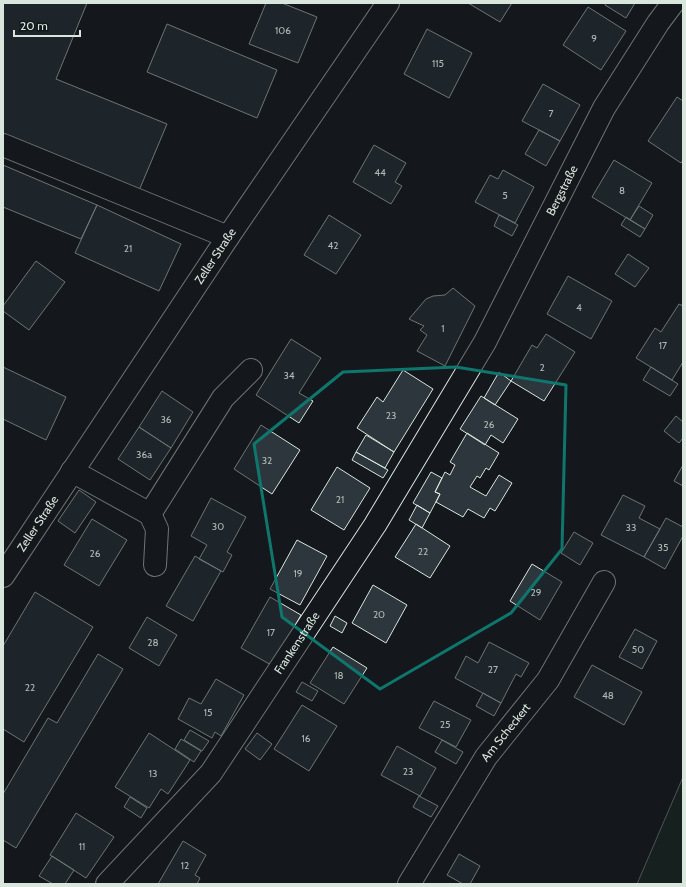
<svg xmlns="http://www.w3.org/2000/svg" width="686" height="887" viewBox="0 0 686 887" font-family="Cabin,sans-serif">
	<rect width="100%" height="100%" fill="#14181c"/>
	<path fill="#1a2d24" stroke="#939e99" d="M683,777V884H637Z"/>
	<path fill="#2c363c" stroke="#d8e6dc" d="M3,3H87L56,79L167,124L138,193L3,137Z
		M266,3H282L317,17L298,63L249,44Z
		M468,3H512L500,22Z
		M606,3H635L626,18L605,5Z
		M588,7L626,31L601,70L563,45Z
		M167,24L277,70L257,118L147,72Z
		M427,29L472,53L449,98L404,74Z
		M543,84L580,105L560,141L522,121Z
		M677,97L683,101V160L681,163L648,141Z
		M539,130L560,141L546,166L525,154Z
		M374,145L406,163L395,182L402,186L391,204L353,182Z
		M614,160L652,183L630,220L592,197Z
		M3,165L97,205L81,239L3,207Z
		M503,170L534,187L515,223L475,202L490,175L498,179Z
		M97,205L181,244L159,291L75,253Z
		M639,206L653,215L645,229L630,220Z
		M329,215L361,235L336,274L304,255Z
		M499,215L518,225L512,236L494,226Z
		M626,217L645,229L640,237L621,225Z
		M628,254L649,268L635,287L615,274Z
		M36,261L65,282L29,330L3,311V306Z
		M568,276L612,301L591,339L547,314Z
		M453,288L475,306L445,366L417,351L427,335L420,330L424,326L409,319L426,299L433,296L445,295Z
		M679,304L683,306V362L672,380L636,358L655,328L661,332Z
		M546,334L575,352L544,401L511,381L532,345L537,348Z
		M291,339L321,358L299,393L313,401L299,423L256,395Z
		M3,367L66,397L46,440L3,419Z
		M651,367L678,384L670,396L643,380Z
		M403,370L433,389L394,452L357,428L377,397L383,402Z
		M499,372L511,381L495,405L484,398Z
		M162,391L193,412L171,448L139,427Z
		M481,396L518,419L503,443L491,435L485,445L460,429Z
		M676,416L683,422V438L679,443L664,431Z
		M261,425L300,450L272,494L234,469Z
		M139,427L171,448L150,480L118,459Z
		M467,433L499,453L489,470L486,468L480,478L477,476L470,487L486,496L499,475L512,483L495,511L490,508L484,518L468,509L463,517L436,502L440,494L435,492L445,472L450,475L455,465L450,462Z
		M366,435L394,452L385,468L356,452Z
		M356,452L388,470L383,478L352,460Z
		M683,465V486L674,481Z
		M337,467L370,488L344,530L311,510Z
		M431,472L442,478L435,492L440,494L430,513L413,503Z
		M79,490L96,502L75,533L58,521Z
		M623,495L645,506L639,518L660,529L644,557L601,535Z
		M211,498L246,517L227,552L232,555L223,572L199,559L207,545L191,536Z
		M417,505L430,513L422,528L409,520Z
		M666,518L683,527V536L665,569L644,557Z
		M92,519L127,540L99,586L64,565Z
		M416,524L450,546L430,578L395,557Z
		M574,532L593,543L580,565L561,553Z
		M297,540L327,556L300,605L270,589Z
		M195,556L221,571L193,621L166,606Z
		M532,564L562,582L540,620L510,601Z
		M373,585L407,605L386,643L352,623Z
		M35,592L93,627L24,742L3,729V646Z
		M270,597L301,615L273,666L241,648Z
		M335,616L347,623L342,633L330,626Z
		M147,617L177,635L159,666L129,648Z
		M635,629L657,641L642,669L619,657Z
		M489,642L529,663L521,677L516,674L501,703L455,678L466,656L478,663Z
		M333,647L367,668L344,704L310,683Z
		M98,654L123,669L16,848L3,840V794L48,718L57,723Z
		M592,665L642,692L624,725L574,697Z
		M216,679L244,695L221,736L215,732L212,738L178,719L189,698L201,704Z
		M302,682L318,691L312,701L296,692Z
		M483,693L501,703L494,716L476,706Z
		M434,701L471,720L456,747L419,728Z
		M302,705L337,726L309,771L274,749Z
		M190,730L209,741L202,751L184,740Z
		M149,733L190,760L168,794L161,789L149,808L115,787Z
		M257,733L272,744L260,760L245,749Z
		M181,739L201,751L194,762L175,749Z
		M442,740L463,752L456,764L435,752Z
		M397,746L436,768L420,796L381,775Z
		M419,796L438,806L431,817L413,807Z
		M130,797L147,808L141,818L124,807Z
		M76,813L114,837L86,878L50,855Z
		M183,841L206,855L195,875L200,878L197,884H158Z
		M459,854L480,866L470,884H463L447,875Z
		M52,856L74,870L65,884H53L39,876Z"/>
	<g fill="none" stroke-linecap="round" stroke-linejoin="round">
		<defs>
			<g id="minor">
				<path d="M3,145L228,237"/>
				<path d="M72,471L150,514L157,529L155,565"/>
				<path d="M150,514L223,398L251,370"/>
				<path id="s1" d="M3,576L228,237L388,3"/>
				<path id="s2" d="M107,884L211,773L375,525L485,342L604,108L658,23L673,3"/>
				<path id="s3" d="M409,884L486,757L548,680L604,582"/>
			</g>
		</defs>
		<use href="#minor" stroke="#d8e6dc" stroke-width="24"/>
		<use href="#minor" stroke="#14181c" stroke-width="22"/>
	</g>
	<path d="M0 0H686V887H0ZM456,367L566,385L562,549L511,613L380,689L282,617L254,444L343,372Z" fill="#14181c" fill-opacity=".55" fill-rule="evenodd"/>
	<path fill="none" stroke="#0f766e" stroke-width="3" stroke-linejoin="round" d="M456,367L566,385L562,549L511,613L380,689L282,617L254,444L343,372Z"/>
	<g text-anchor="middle" stroke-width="3" stroke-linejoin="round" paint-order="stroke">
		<g font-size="10" fill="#adbab4">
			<text x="283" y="34">106</text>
			<text x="594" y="42">9</text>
			<text x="438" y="67">115</text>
			<text x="551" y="117">7</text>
			<text x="380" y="176">44</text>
			<text x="622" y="194">8</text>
			<text x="505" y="199">5</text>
			<text x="333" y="249">42</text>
			<text x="128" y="252">21</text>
			<text x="579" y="311">4</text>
			<text x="443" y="332">1</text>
			<text x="663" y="349">17</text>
			<text x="542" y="371">2</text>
			<text x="289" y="379">34</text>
			<text x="391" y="419">23</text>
			<text x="166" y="423">36</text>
			<text x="489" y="428">26</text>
			<text x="144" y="458">36a</text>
			<text x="267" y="464">32</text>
			<text x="340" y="503">21</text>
			<text x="218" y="530">30</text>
			<text x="631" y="531">33</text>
			<text x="663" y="551">35</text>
			<text x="423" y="555">22</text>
			<text x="95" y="557">26</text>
			<text x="298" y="577">19</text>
			<text x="536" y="596">29</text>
			<text x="379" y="618">20</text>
			<text x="271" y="636">17</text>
			<text x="153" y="646">28</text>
			<text x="638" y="653">50</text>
			<text x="493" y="673">27</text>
			<text x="339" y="679">18</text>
			<text x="30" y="691">22</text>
			<text x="608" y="699">48</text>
			<text x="208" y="716">15</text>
			<text x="445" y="728">25</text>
			<text x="306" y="742">16</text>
			<text x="408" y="775">23</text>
			<text x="153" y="777">13</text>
			<text x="82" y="850">11</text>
			<text x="185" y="869">12</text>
		</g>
		<g font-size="12" fill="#d8e6dc" stroke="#14181c">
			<text dy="4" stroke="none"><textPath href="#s2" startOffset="833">Bergstraße</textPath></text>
			<text dy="4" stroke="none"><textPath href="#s1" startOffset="384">Zeller Straße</textPath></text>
			<text dy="4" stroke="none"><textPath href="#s1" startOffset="63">Zeller Straße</textPath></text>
			<text dy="4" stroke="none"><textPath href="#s2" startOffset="308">Frankenstraße</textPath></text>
			<text dy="4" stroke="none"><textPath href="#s3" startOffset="180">Am Scheckert</textPath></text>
		</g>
	</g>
	<rect width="686" height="887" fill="none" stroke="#d8e6dc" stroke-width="8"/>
	<path d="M14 30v6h66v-6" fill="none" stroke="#d8e6dc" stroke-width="2"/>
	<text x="20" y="30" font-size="12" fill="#d8e6dc" stroke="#14181c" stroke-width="3" paint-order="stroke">20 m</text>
</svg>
